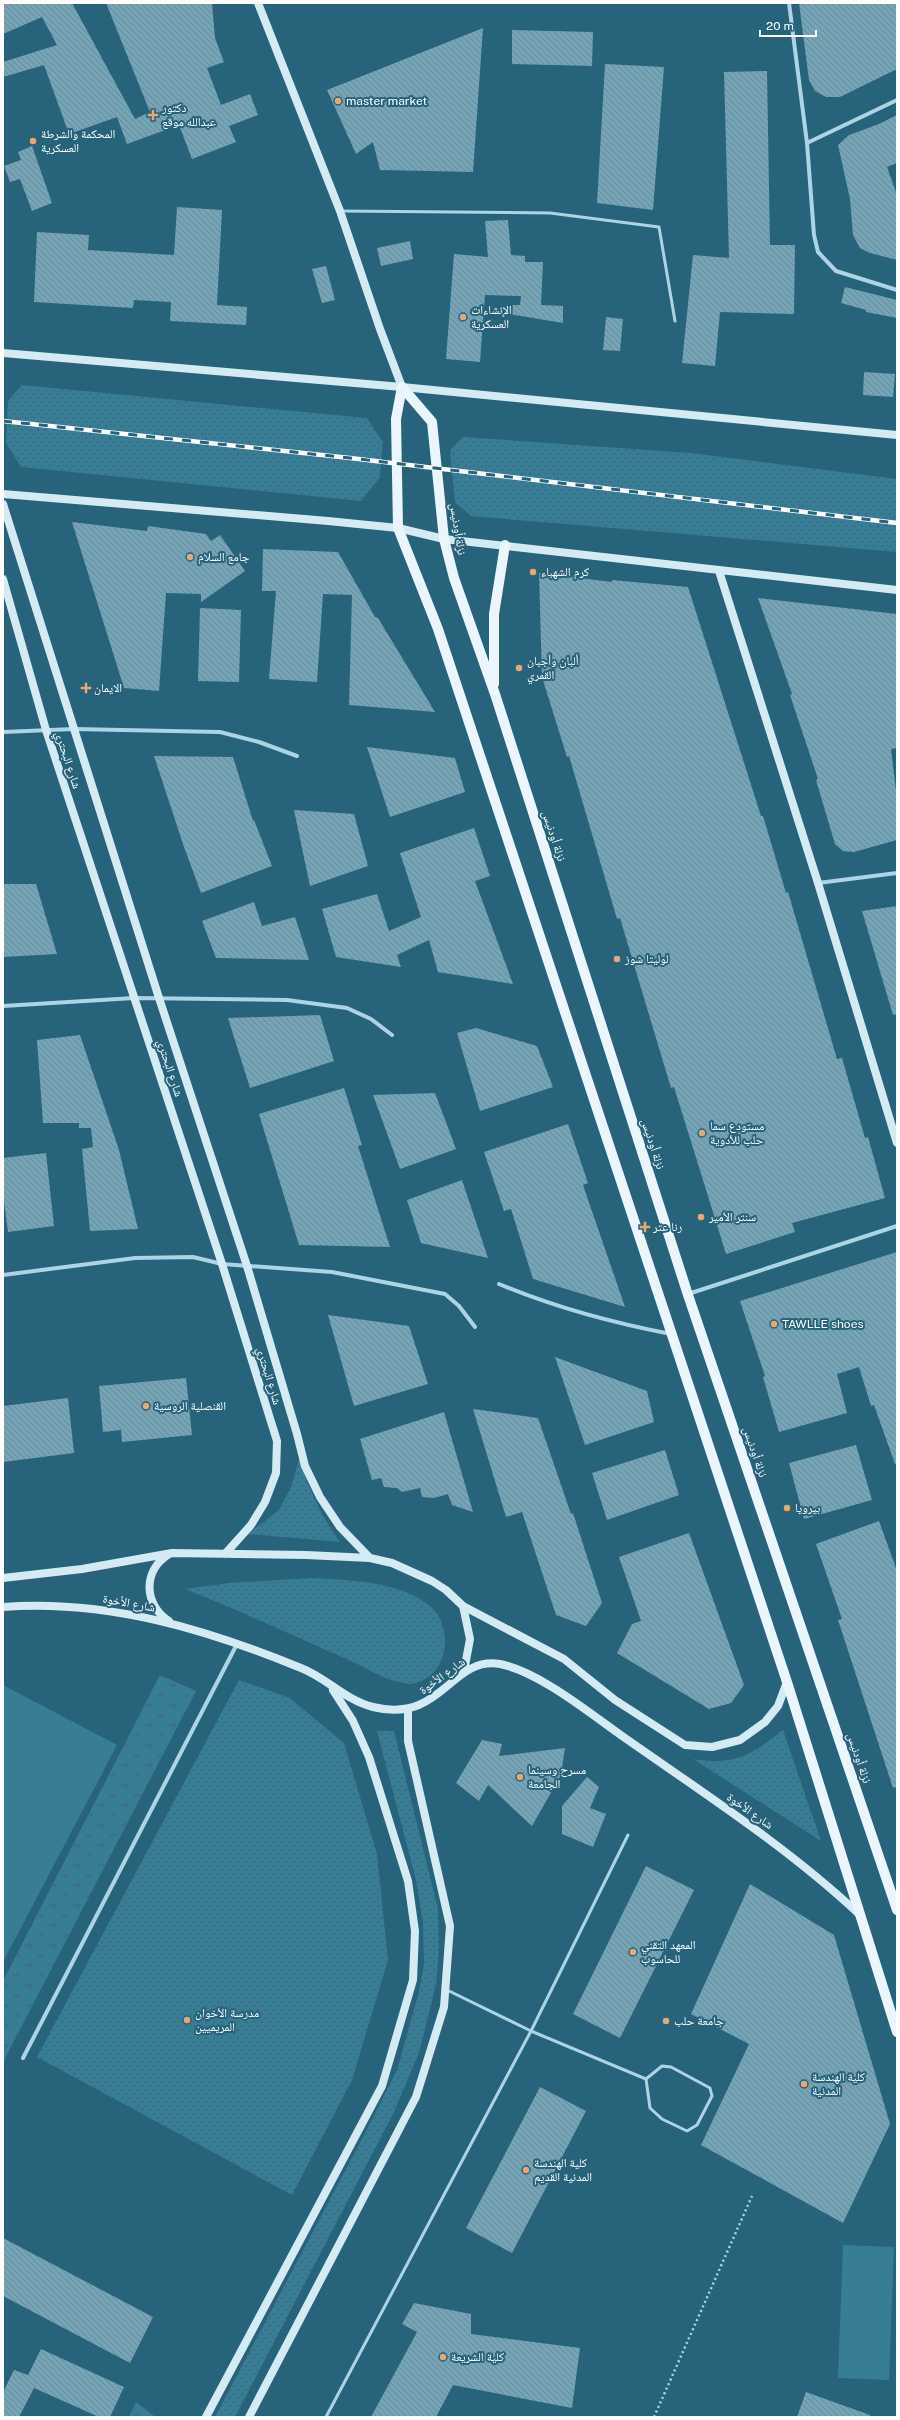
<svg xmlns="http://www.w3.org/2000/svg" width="900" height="2420" viewBox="0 0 900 2420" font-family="'Public Sans','Noto Naskh Arabic',sans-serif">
	<defs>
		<pattern id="grass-dots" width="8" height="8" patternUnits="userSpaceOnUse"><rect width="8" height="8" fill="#387d96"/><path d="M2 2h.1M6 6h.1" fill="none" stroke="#426471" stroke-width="1.8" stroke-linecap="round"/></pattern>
		<pattern id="park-tufts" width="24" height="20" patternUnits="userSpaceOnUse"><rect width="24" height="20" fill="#387d96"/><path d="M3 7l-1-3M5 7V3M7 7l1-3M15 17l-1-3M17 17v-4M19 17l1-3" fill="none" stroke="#426471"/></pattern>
		<pattern id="building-back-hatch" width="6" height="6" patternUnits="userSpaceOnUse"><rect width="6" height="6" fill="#74a4b6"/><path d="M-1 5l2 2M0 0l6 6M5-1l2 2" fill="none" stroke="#688a96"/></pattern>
	</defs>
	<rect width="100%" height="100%" fill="#27637b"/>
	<path fill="url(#grass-dots)" d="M22,385L367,418L383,442L380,477L361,501L21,467L6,443L8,401Z
		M463,437L691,453L897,479V552L471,516L455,502L450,450Z
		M299,1459C309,1489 321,1516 340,1542L248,1534L279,1510L291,1487Z
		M312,1578C349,1580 401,1581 431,1607C452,1626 450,1669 421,1681C418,1682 414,1684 410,1684C387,1682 371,1670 351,1661C296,1637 241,1611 185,1589L229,1583Z
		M239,1680L290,1698L344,1743L377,1854L388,1960L352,2080L292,2195L37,2057Z
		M783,1730L821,1841L693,1759C735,1766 751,1755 783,1730Z
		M377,1731H394L438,1909L439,1950L436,1984L419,2053L393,2114L235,2417H215L372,2120L397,2070L418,1996L424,1965L423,1923L416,1880Z"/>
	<path fill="url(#park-tufts)" d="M160,1675L196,1691L3,2062V1981Z
		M136,2402L154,2416L153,2417H129Z"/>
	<path fill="#387d96" d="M3,1685L117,1745L3,1962Z
		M843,2245L894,2247L889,2380L838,2378Z"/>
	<path fill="url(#building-back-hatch)" d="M3,3H72L135,119L150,112L106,3H212L215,38L224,62L207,68L221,105L250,94L258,115L229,126L236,142L192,159L179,125L127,144L117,117L69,134L44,65L3,77V62L57,45L42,17L3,34Z
		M799,3H897V69L840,97H826L815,91L809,80Z
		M483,28L473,172L380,170L373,142L356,154L327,90Z
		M512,30L593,32L592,66L512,64Z
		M605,64L664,67L653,210L597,203Z
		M767,71L770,245H795L794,314L720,312L715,366L682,363L693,255L729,258L724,72Z
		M897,115V163L887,167L897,195V260L870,253L860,248L853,235L850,199L838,145L849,135L879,124Z
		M32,146L52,203L32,211L20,179L10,182L4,166L21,160L18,152Z
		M177,207L222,210L217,305L247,307L246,325L170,321L171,302L134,300L133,308L34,302L37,232L89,235L88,250L174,255Z
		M508,220L511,255L525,256V262H543L541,305L563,306V323L509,314L510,305H520L521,296L485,295L480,362L446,359L454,254L488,257L485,221Z
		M410,241L413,259L381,266L377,248Z
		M326,266L335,300L322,303L312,269Z
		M845,287L897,300V318L866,312V310L841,303Z
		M606,317L623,319L620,351L603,350Z
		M864,372L895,374L893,397L863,395Z
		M72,522L147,531L148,526L206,534L211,541L220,535L245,571L201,602V594L166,593L159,691L124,688Z
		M263,549L338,552L375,617L378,618L435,712L349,705L352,595L323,594L317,682L269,679L276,591H262Z
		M539,573L612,582V580L688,587L761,816H763L786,893L788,892L837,1059L842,1058L865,1138L868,1137L885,1198L792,1223L795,1232L726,1254L674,1087L671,1088L620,918L617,919L569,756L567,757L542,677Z
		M758,598L897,614V748L891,749L897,799V840L854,852L843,851L835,844L816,780L818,779L790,695L792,694Z
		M200,608L241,610L239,682L198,681Z
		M367,747L455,758L465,792L390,817Z
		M154,756L233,757L253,821L254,820L272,866L201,893L184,847Z
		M294,810L354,814L368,866L310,886Z
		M474,828L490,876L475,881L513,984L438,972L429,940L397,955L401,967L336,957L322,909L377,894L389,931L421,917L400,853Z
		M3,884H36L57,954L3,957Z
		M254,902L262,926L295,917L309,960L216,958L202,921Z
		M897,906V1014L893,1015L862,911Z
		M320,1015L334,1061L250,1088L228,1018Z
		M476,1028L537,1046L553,1087L480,1111L457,1033Z
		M80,1035L119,1150L138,1229L90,1231L82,1149L93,1147L91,1128H79V1123H43L37,1040Z
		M344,1088L362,1145L358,1146L390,1247L299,1245L259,1114Z
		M435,1093L456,1149L400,1169L373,1095Z
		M568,1124L588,1183L583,1185L625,1307L533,1279L511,1209L504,1211L484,1152Z
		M46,1153L54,1226L8,1232L3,1194V1158Z
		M462,1180L488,1258L421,1243L407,1200Z
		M897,1252V1464H895L874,1405L871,1406L859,1367L837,1374L847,1413L779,1432L763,1377L765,1376L740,1301Z
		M328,1315L409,1326L428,1384L354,1406Z
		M555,1357L647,1391L654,1422L585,1445Z
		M186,1378L192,1435L122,1442L121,1430L103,1432L99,1386Z
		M68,1398L74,1453L3,1462V1406Z
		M473,1409L538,1418L571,1514L573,1513L602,1603L586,1626L556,1615L522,1512L506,1517Z
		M444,1412L473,1512L452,1505L448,1494L434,1498L422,1497L420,1488L402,1492L397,1488L384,1487L381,1478L372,1480L360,1439Z
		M856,1445L872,1500L804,1519L789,1463Z
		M665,1450L679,1495L607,1520L592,1473Z
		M879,1521L897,1571V1787L893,1788L838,1620L842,1619L816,1544Z
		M689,1533L744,1685L731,1703L709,1709L617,1653L632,1624L641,1621L619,1557Z
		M482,1740L502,1744L499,1756L565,1748L561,1775L532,1826L488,1785L479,1801L456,1783Z
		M587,1777L599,1787L590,1808L606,1814L593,1847L562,1834V1806Z
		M646,1866L694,1890L620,2038L573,2014Z
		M750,1884L834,1935L890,2124L843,2223L701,2145L749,2044L691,2014Z
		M540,2087L586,2111L512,2253L466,2228Z
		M3,2238L153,2317L130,2363L3,2296Z
		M414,2303L471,2314V2334L580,2348L572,2408L453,2385L436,2417H371L417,2332L402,2324Z
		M41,2349L124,2387L110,2417H99L34,2388L19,2417H3V2392L14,2370L28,2375Z
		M806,2392L870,2415V2417H797Z"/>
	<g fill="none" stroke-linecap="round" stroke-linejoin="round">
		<path stroke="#acd4e4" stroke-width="2.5" stroke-dasharray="2 3" stroke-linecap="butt" d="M654,2417L752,2196"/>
		<path stroke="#acd4e4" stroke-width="3" d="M341,211L550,213L659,227L675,321
			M447,1990L531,2031L646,2079
			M662,2066L671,2067L710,2088L712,2096L697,2125L687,2131L662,2119L650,2108L646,2079Z
			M326,2417L531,2031L628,1835"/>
		<path stroke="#acd4e4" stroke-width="4" d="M789,3L807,143L814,235L818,252L836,271L897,290
			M807,143L897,100
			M3,732L74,729L220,732L259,742L297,756
			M818,883L897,873
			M3,1006L134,998L287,1000L347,1008L371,1019L392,1035
			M3,1275L135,1258L193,1257L222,1264L332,1272L445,1294L459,1306L475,1327
			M499,1284C554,1307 613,1323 671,1334
			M688,1294L897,1226
			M23,2058L237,1644"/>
		<path stroke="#d4ebf4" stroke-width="8" d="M258,3L340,211L380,329L402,387
			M3,353L402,387L897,435
			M3,494L328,521L398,528L444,539L897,590
			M3,504L159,998L247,1266L297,1434L305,1466L320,1497L340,1527L370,1558
			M719,571L818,883L897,1143
			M3,579L46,730L222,1264L277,1441L276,1473L265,1502L251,1525L225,1554
			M3,1578L82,1569L172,1553L306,1555L370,1558L392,1563L432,1581L446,1590L463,1606L564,1659L615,1700L685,1745L712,1747L740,1740L765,1722L778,1706L787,1682
			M463,1606L470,1639L464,1671
			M3,1607C106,1599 206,1629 301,1668C327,1678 345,1700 373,1707C443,1724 450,1656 500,1664C540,1672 592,1715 625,1738C705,1794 787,1847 859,1914
			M169,1621C144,1605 142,1571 169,1554
			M206,2417L382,2086L413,1980L415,1931L408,1881L369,1757L353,1721L333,1690
			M249,2417L416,2097L444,2007L450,1926L408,1741V1709"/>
		<path stroke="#ebf6fc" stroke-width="10" d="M402,387L396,419L398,528L438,629L787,1682L897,2032
			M402,387L432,422L444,539L454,578L495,694L688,1295L897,1910
			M494,684V614L505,545"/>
		<defs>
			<path id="rail" d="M3,421L350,458L897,523"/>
		</defs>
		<use href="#rail" stroke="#fff" stroke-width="4.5"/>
		<use href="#rail" stroke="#27637b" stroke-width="3" stroke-dasharray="9" stroke-linecap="butt"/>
	</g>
	<g fill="#eba772" stroke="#27637b" stroke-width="1.5">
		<circle cx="338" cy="101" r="4"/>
		<path d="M151 109h4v4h4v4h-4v4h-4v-4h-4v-4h4z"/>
		<circle cx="33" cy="141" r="4"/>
		<circle cx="463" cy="317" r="4"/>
		<circle cx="190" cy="557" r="4"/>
		<circle cx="533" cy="572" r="4"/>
		<circle cx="519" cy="668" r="4"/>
		<path d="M84 682h4v4h4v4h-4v4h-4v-4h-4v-4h4z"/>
		<circle cx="617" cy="959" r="4"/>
		<circle cx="702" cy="1133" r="4"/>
		<circle cx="701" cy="1217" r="4"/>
		<path d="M643 1221h4v4h4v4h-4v4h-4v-4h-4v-4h4z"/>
		<circle cx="774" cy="1324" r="4"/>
		<circle cx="146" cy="1406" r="4"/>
		<circle cx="787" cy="1508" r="4"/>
		<circle cx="520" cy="1777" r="4"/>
		<circle cx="633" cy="1952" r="4"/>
		<circle cx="187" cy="2020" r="4"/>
		<circle cx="666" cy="2021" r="4"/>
		<circle cx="804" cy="2084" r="4"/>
		<circle cx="526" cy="2170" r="4"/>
		<circle cx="443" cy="2357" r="4"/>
	</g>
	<g text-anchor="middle" stroke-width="4" stroke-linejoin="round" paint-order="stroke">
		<g font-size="12" fill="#fff" stroke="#27637b" text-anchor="start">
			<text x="346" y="105">master market</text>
			<text x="162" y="112">دكتور<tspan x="162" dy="14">عبدالله موقع</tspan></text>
			<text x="41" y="138">المحكمة والشرطة<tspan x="41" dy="14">العسكرية</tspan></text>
			<text x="471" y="314">الإنشاءات<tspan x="471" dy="14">العسكرية</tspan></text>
			<text x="198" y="561">جامع السلام</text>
			<text x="541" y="576">كرم الشهباء</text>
			<text x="527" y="665">ألبان وأجبان<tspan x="527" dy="14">القمري</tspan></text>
			<text x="94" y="692">الايمان</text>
			<text x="625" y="963">لوليتا شوز</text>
			<text x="710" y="1130">مستودع سما<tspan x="710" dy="14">حلب للأدوية</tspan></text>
			<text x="709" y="1221">سنتر الأمير</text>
			<text x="653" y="1231">رنا عتر</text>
			<text x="782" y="1328">TAWLLE shoes</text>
			<text x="154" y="1410">القنصلية الروسية</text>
			<text x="795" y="1512">بيرويا</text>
			<text x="528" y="1774">مسرح وسينما<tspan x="528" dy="14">الجامعة</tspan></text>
			<text x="641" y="1949">المعهد التقني<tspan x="641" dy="14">للحاسوب</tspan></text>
			<text x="195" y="2017">مدرسة الأخوان<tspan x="195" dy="14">المريميين</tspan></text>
			<text x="674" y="2025">جامعة حلب</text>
			<text x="812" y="2081">كلية الهندسة<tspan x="812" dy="14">المدنية</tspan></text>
			<text x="534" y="2167">كلية الهندسة<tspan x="534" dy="14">المدنية القديم</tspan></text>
			<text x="451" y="2361">كلية الشريعة</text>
		</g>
		<g font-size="12" fill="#fff" stroke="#27637b">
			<text transform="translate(458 529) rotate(81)" y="4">نزلة أودنيس</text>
			<text transform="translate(68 760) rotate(72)" y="4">شارع البحتري</text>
			<text transform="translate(554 836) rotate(72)" y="4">نزلة أودنيس</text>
			<text transform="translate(170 1068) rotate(72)" y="4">شارع البحتري</text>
			<text transform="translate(653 1144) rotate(72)" y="4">نزلة أودنيس</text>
			<text transform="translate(269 1376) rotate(73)" y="4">شارع البحتري</text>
			<text transform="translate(755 1452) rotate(71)" y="4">نزلة أودنيس</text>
			<text transform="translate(129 1603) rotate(10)" y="4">شارع الأخوة</text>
			<text transform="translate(442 1676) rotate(-36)" y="4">شارع الأخوة</text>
			<text transform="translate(859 1758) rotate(71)" y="4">نزلة أودنيس</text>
			<text transform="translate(750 1811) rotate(35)" y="4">شارع الأخوة</text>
		</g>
	</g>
	<rect width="900" height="2420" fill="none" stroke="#ffffff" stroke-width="8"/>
	<path d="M760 30v6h56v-6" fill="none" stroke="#ffffff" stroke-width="2"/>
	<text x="766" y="30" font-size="12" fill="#ffffff" stroke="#27637b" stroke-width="3" paint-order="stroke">20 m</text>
</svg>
